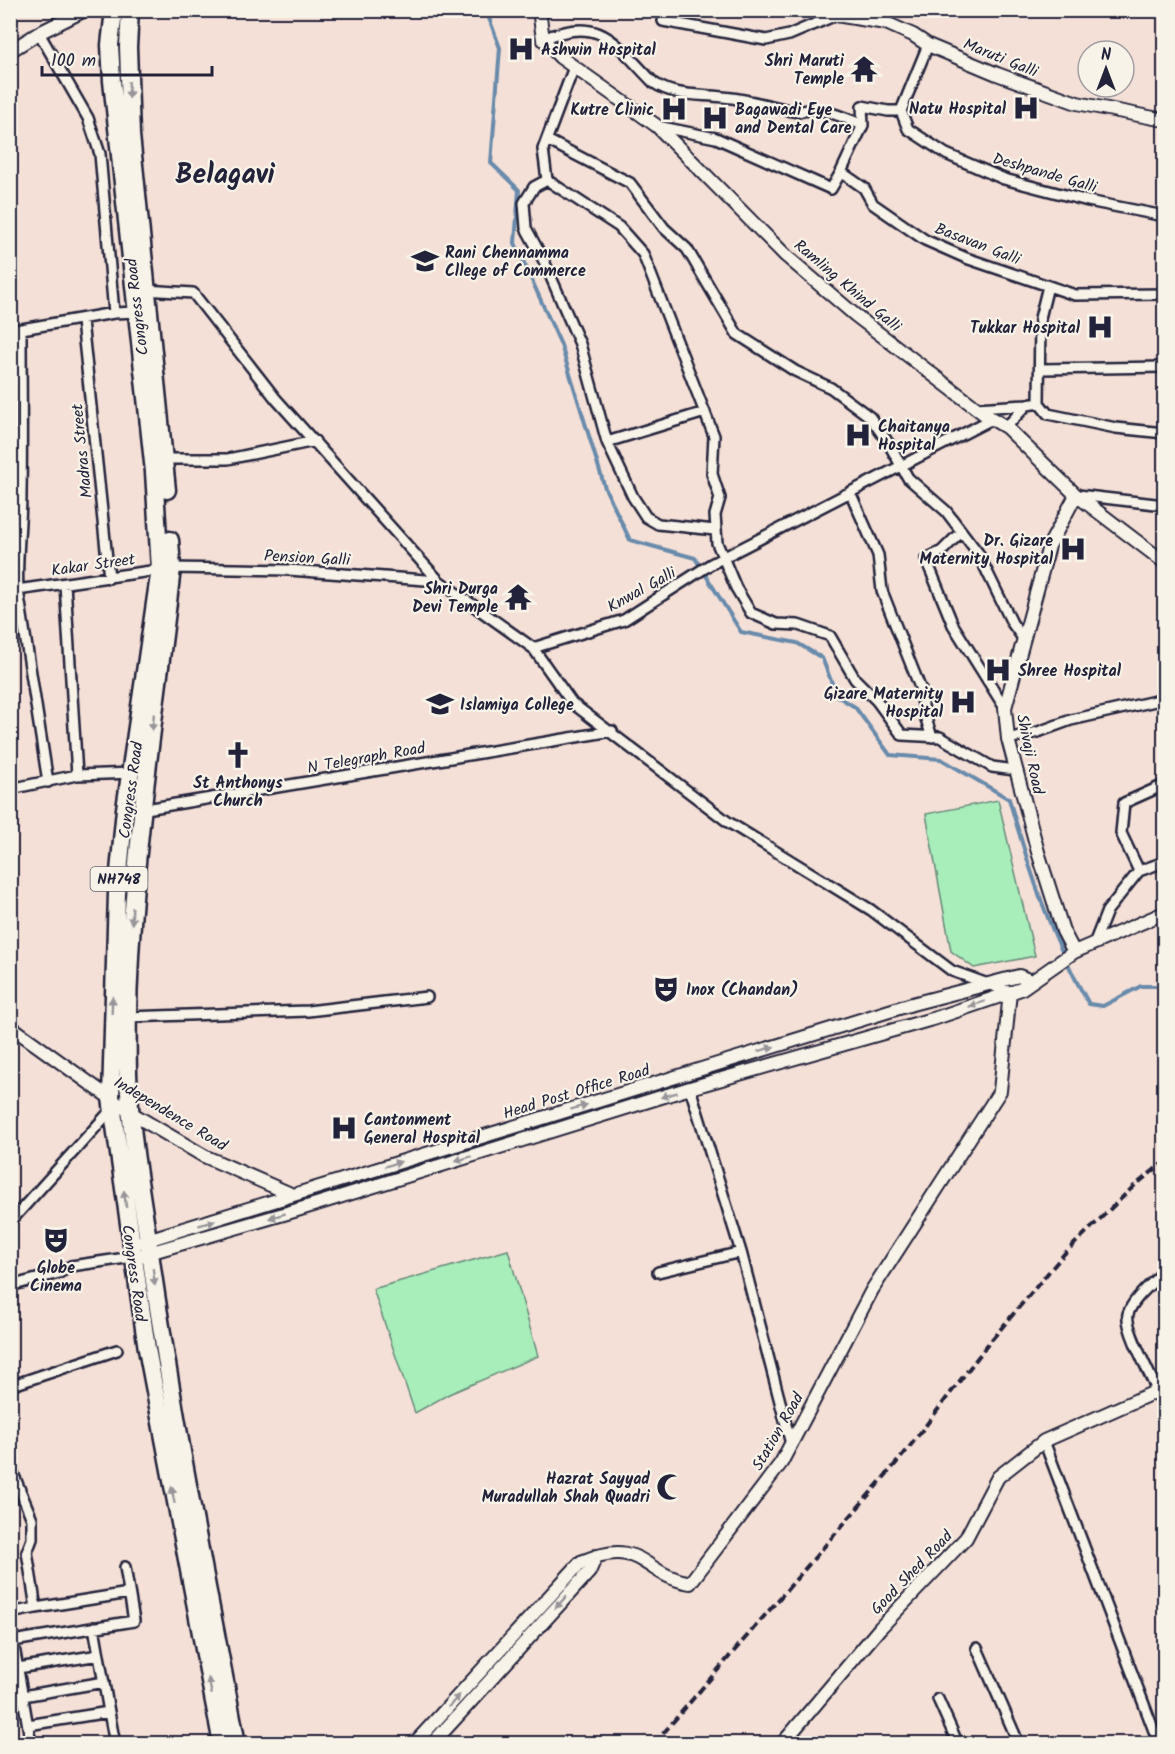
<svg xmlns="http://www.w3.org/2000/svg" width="1175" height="1754" viewBox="0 0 1175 1754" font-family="Kalam,sans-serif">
	<rect width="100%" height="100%" fill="#f5e0d7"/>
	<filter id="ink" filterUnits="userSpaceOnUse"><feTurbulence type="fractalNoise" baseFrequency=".0167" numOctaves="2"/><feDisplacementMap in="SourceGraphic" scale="12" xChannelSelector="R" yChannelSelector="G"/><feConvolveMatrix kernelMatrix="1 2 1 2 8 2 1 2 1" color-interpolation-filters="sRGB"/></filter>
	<g filter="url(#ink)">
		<path fill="#a8eeba" stroke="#65887a" stroke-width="1.5" d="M998,800L1035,956L974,968L951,951L926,814Z
			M508,1250L538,1356L449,1394L415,1413L373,1289Z"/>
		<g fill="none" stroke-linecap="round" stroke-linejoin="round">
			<path stroke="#678aab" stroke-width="4" d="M486,10L500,48L491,163L519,190L515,243L561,345L605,488L630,540L695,558L741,632L797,643L822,658L837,696L855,707L890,755L941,759L1009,799C1030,871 1051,939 1089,1004L1103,1006L1141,986H1164
				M1164,1370V1375"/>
			<defs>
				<path id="street" d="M663,21L766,40L789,35L836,15
					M39,33L88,118L100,154L114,313
					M543,39C602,14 615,44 654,83C675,97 699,94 723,97C748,99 773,107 798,112C820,105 842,117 863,125
					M928,45L901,111L908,129L946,154L1004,179L1088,201L1164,216
					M901,111H888L862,106L863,125L841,172L864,188L873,204L925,240L966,258L1075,295L1164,294
					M657,126L716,138L831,189L841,172
					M547,140L630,183L664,228L687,249L737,334L795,371L831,388L870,417L889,444L908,478L946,511L978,553L1012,623L1022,637
					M547,180L543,149L574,67
					M145,290L193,293L276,399L439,581L533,648L572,703L728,822L871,910L952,971L1010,992
					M82,321L109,578
					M21,329C21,384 22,439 21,494C21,526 16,558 18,590L48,782
					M10,331L114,313L137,312
					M1041,369L1164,367
					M1039,403L1048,414L1116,428L1164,433
					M976,408L1027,405
					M1006,427L1027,405L1039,403L1040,318L1048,286
					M607,442L705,412
					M165,459H228L315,441
					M850,492L878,555L882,591L921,690L924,713L932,737
					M1078,495L1164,505
					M715,530L658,524L646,517L633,497L607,442L580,344L544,261L526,228L524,203L534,187L547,180L619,227L643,254L714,436L712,474L720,498L715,515L717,543L736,588L751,613L776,624L798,625L830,636L855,679L877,701L902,735L940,737L992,767L1015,770
					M961,532L942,551L926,559L953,625L1005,708
					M65,584L77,775
					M10,591L172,568L289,570L439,581
					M533,648L624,620L711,564L992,419
					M1008,739L1038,732L1071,720L1164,699
					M1164,785L1124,803L1121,833L1139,871L1164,862
					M10,789L77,775L134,773
					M140,810L612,731
					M1094,944L1107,911L1139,871
					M127,1017L308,1011L427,997
					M10,1222L113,1108
					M741,1252L791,1444
					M1164,1271C1153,1283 1133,1298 1128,1314C1124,1329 1157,1387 1164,1405
					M658,1272L741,1252L690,1088
					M10,1286L59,1273L71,1266L133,1257
					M10,1386L117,1350
					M1044,1441L1159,1744
					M10,1466L32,1519V1539L27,1552L36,1608L129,1593
					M10,1613L36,1608
					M10,1624L31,1744
					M13,1641L134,1621L125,1567
					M977,1648L1019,1744
					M18,1668L99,1655
					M23,1696L104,1682
					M938,1699L958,1744
					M109,1712L115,1744
					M28,1725L109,1712L94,1627"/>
				<path id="secondary" d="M539,10L543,39L560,57L657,126L786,256L855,315L984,414L1006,427L1076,495L1164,562
					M830,10L836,15L886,23L913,35L928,45L997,74L1077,103L1164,120
					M10,51L39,33L85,10
					M1074,952L1063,931L1038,852L1008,739L1005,708L1049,546L1076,495
					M10,1026L131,1113L204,1156L293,1195
					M141,1242L912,1004L1019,976L1031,981
					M142,1255L294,1211L690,1088L936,1018L1021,989L1074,952L1164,913
					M414,1744L581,1562C644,1536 640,1574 690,1583L781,1463L872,1290L1000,1091L1010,992
					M432,1744L589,1572L596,1556
					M782,1744L880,1628L966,1538L998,1477L1044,1441L1164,1388"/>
				<path id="highway" d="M114,10L110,45L112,81L154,472L160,569L125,809L117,893L111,1098L147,1349L222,1744
					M130,10L128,47L131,135L167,490
					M170,540L172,568C153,736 124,903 128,1073C130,1139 144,1208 153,1274C176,1431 207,1587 237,1744"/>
			</defs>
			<use href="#street" stroke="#22223b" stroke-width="14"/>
			<use href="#secondary" stroke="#22223b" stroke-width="16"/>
			<use href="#highway" stroke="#22223b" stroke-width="21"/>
			<use href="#street" stroke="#f7f3e8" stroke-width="9"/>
			<use href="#secondary" stroke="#f7f3e8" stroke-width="12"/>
			<use href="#highway" stroke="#f7f3e8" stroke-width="16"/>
			<path stroke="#22223b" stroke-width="4" stroke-dasharray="9 4.5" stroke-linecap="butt" d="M654,1744L904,1454L988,1344L1064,1254L1133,1187L1164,1162"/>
		</g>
		<defs><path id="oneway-solid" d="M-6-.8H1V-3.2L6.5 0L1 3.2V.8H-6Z" transform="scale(1.5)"/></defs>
		<g fill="#97959a">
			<use href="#oneway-solid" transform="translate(129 90) rotate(88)"/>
			<use href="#oneway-solid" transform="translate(153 722) rotate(97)"/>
			<use href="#oneway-solid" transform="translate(132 916) rotate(92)"/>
			<use href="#oneway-solid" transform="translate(977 1004) rotate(161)"/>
			<use href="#oneway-solid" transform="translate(112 1005) rotate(-88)"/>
			<use href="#oneway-solid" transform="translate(766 1049) rotate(-17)"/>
			<use href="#oneway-solid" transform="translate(669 1095) rotate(163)"/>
			<use href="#oneway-solid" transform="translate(579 1107) rotate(-17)"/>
			<use href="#oneway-solid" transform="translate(463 1159) rotate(163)"/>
			<use href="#oneway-solid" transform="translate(393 1164) rotate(-17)"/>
			<use href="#oneway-solid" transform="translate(125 1199) rotate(-98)"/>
			<use href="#oneway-solid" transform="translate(277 1216) rotate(164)"/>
			<use href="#oneway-solid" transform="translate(207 1223) rotate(-17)"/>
			<use href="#oneway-solid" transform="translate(154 1277) rotate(82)"/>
			<use href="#oneway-solid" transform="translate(173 1495) rotate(-100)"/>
			<use href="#oneway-solid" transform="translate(561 1602) rotate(133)"/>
			<use href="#oneway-solid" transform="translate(210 1686) rotate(-102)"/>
			<use href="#oneway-solid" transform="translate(454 1701) rotate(-47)"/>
		</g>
	</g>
	<defs>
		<symbol id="hospital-bare" viewBox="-9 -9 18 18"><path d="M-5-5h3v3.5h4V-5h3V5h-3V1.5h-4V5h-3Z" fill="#22223b" stroke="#f7f3e8" stroke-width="2.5" paint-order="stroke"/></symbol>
		<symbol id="temple-bare" viewBox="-9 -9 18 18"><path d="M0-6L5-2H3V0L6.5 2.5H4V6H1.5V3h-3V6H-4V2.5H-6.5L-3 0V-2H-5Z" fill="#22223b" stroke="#f7f3e8" stroke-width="2.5" paint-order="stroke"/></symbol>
		<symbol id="university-bare" viewBox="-9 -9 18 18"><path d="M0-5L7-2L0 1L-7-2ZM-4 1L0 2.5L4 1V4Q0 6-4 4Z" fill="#22223b" stroke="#f7f3e8" stroke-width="2.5" paint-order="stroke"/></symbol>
		<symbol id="church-bare" viewBox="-9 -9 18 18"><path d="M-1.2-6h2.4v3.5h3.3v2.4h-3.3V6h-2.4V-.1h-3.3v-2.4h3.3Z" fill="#22223b" stroke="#f7f3e8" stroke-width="2.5" paint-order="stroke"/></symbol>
		<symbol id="theatre-bare" viewBox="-9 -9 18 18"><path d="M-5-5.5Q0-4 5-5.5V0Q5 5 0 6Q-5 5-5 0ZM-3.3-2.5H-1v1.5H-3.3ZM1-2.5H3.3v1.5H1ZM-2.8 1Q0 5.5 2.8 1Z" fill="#22223b" stroke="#f7f3e8" stroke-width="2.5" paint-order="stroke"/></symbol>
		<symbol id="mosque-bare" viewBox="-9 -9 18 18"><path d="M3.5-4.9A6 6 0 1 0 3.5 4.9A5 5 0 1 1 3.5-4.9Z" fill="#22223b" stroke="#f7f3e8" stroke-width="2.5" paint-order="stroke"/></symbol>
	</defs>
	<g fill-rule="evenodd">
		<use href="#hospital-bare" x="502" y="30" width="38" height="38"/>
		<use href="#temple-bare" x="845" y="50" width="38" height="38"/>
		<use href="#hospital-bare" x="1007" y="89" width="38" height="38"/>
		<use href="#hospital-bare" x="655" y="90" width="38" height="38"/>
		<use href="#hospital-bare" x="696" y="99" width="38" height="38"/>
		<use href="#university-bare" x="406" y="242" width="38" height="38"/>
		<use href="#hospital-bare" x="1081" y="308" width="38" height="38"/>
		<use href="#hospital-bare" x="839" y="416" width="38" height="38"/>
		<use href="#hospital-bare" x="1054" y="530" width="38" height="38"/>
		<use href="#temple-bare" x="499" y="578" width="38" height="38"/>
		<use href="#hospital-bare" x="979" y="651" width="38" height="38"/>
		<use href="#hospital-bare" x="944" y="683" width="38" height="38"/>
		<use href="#university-bare" x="421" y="685" width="38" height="38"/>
		<use href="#church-bare" x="219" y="736" width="38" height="38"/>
		<use href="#theatre-bare" x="647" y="970" width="38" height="38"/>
		<use href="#hospital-bare" x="325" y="1109" width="38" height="38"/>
		<use href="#theatre-bare" x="37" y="1221" width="38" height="38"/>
		<use href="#mosque-bare" x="651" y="1468" width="38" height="38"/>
	</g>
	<g text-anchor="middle" stroke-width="4.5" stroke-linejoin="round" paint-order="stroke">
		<rect fill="#f7f3e8" stroke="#62616f" stroke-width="1.5" x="90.5" y="867" width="57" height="24" rx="4.5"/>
		<g font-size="15" font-weight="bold" fill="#22223b">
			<text x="119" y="884">NH748</text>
		</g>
		<g font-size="16" font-weight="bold" fill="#22223b" stroke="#f7f3e8" text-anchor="start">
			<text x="541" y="55">Ashwin Hospital</text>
			<text x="844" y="66" text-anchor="end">Shri Maruti<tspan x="844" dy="18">Temple</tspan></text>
			<text x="1006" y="114" text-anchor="end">Natu Hospital</text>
			<text x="654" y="115" text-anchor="end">Kutre Clinic</text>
			<text x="735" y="115">Bagawadi Eye<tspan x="735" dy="18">and Dental Care</tspan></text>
			<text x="445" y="258">Rani Chennamma<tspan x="445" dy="18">Cllege of Commerce</tspan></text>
			<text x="1080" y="333" text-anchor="end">Tukkar Hospital</text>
			<text x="878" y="432">Chaitanya<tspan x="878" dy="18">Hospital</tspan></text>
			<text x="1053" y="546" text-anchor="end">Dr. Gizare<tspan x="1053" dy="18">Maternity Hospital</tspan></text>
			<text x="498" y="594" text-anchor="end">Shri Durga<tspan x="498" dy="18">Devi Temple</tspan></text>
			<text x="1018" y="676">Shree Hospital</text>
			<text x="943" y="699" text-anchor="end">Gizare Maternity<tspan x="943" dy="18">Hospital</tspan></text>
			<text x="460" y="710">Islamiya College</text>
			<text x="238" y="788" text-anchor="middle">St Anthonys<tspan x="238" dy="18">Church</tspan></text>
			<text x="686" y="995">Inox (Chandan)</text>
			<text x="364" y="1125">Cantonment<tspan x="364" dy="18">General Hospital</tspan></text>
			<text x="56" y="1273" text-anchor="middle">Globe<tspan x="56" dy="18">Cinema</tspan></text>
			<text x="650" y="1484" text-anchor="end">Hazrat Sayyad<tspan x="650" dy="18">Muradullah Shah Quadri</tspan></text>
		</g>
		<g font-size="16" fill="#22223b" stroke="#f7f3e8">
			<text transform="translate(1001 57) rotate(22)" y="6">Maruti Galli</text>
			<text transform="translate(1045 172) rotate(16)" y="6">Deshpande Galli</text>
			<text transform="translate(978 243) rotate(21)" y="6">Basavan Galli</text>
			<text transform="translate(848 285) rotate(40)" y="6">Ramling Khind Galli</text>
			<text transform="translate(136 307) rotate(-97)" y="6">Congress Road</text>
			<text transform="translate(81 451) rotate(-96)" y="6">Madras Street</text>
			<text transform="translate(307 557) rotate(3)" y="6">Pension Galli</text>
			<text transform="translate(93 564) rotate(-8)" y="6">Kakar Street</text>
			<text transform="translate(641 589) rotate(-29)" y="6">Knwal Galli</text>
			<text transform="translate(1031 754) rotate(78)" y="6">Shivaji Road</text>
			<text transform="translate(366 757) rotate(-10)" y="6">N Telegraph Road</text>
			<text transform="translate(130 790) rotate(-82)" y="6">Congress Road</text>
			<text transform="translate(576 1091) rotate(-17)" y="6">Head Post Office Road</text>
			<text transform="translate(171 1113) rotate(31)" y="6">Independence Road</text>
			<text transform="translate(135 1273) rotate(82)" y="6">Congress Road</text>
			<text transform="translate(777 1431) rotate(-60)" y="6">Station Road</text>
			<text transform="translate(911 1572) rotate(-46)" y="6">Good Shed Road</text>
		</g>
		<g font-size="28" font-weight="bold" fill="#22223b" stroke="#f7f3e8">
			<text x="225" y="183">Belagavi</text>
		</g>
	</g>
	<rect width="1175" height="1754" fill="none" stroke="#f7f3e8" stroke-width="36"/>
	<rect x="18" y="18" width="1139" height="1718" fill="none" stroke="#22223b" stroke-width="2" filter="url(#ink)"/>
	<g transform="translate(1106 69)"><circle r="28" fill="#f7f3e8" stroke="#a29fa3" stroke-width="1.5"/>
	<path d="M0-4.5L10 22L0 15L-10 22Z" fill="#22223b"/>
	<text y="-9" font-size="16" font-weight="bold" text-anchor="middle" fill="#22223b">N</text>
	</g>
	<path d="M42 66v9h170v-9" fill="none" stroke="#22223b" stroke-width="3"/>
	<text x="51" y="66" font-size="18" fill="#22223b" stroke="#f7f3e8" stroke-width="4.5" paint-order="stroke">100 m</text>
</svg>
